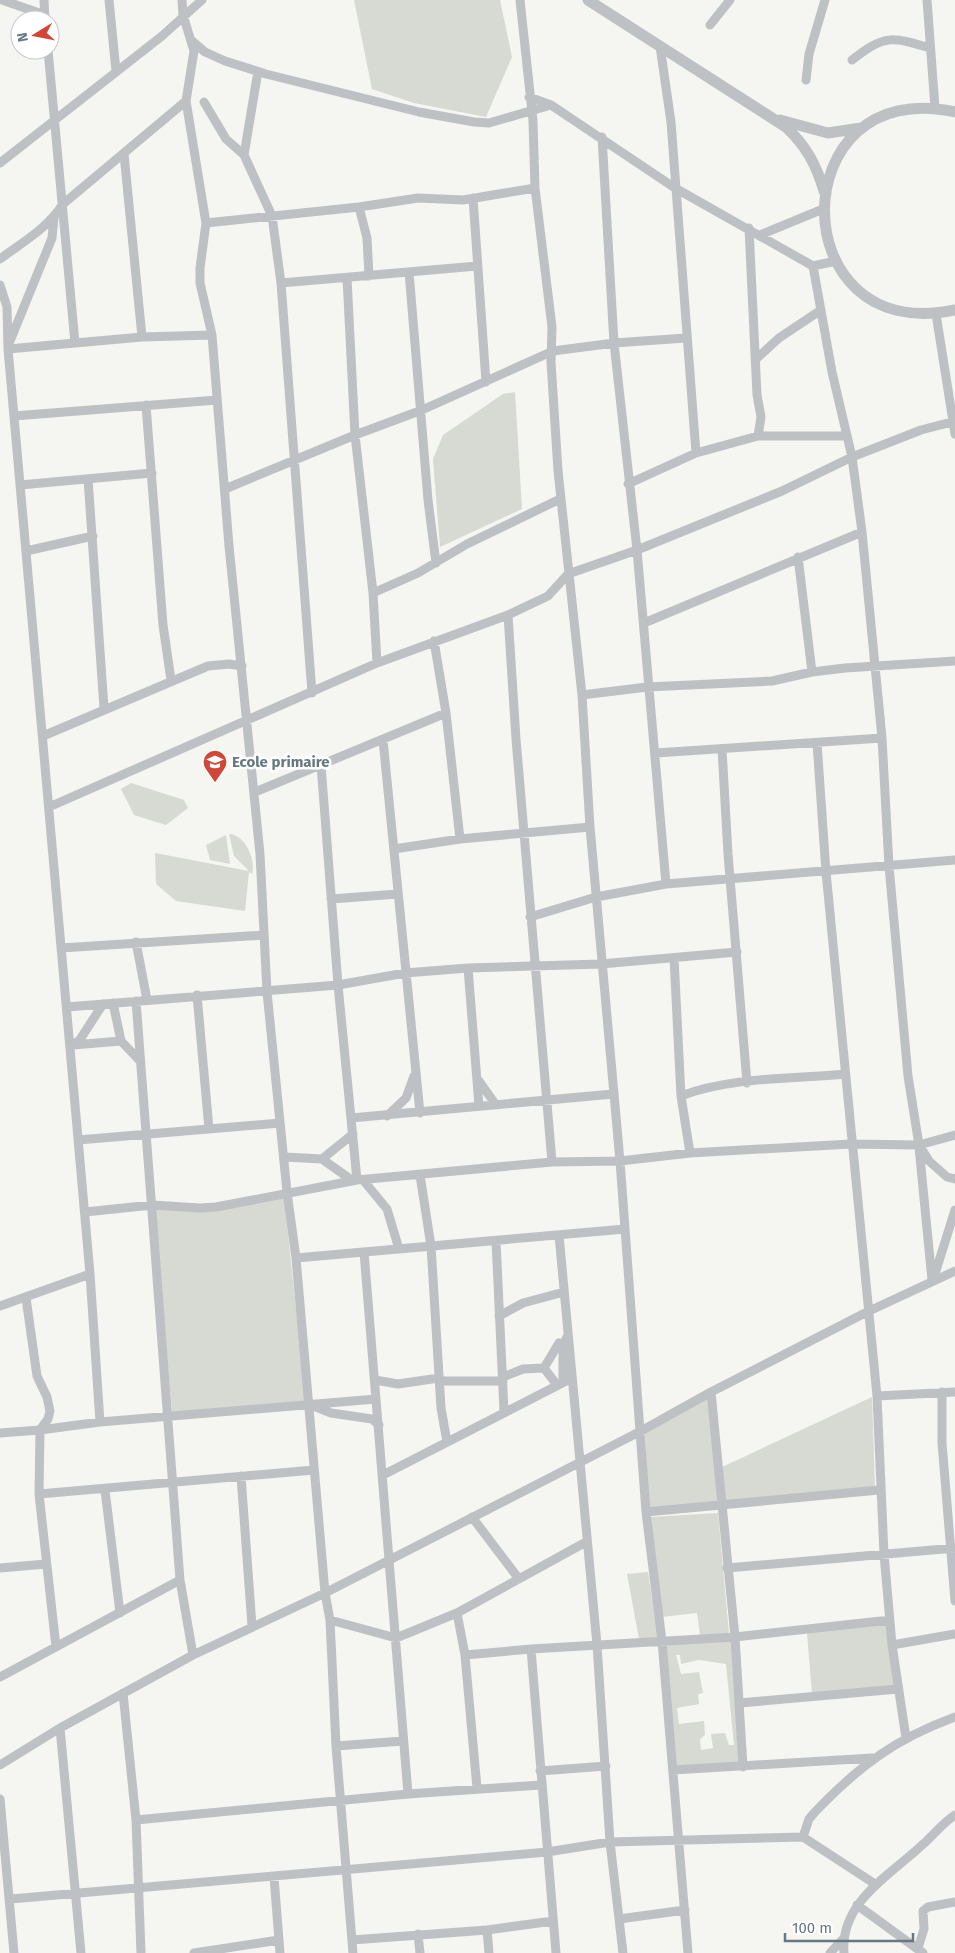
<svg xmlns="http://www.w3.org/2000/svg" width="955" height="1953" viewBox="0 0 955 1953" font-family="'Fira Sans',sans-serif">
	<rect width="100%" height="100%" fill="#f5f5f2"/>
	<path fill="#d6dad2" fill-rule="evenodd" d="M354,0H500L512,57L486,117L414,103L372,89Z
		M515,392L522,509L440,547L433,459L443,435L503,394Z
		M131,783L184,800L188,808L166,825L134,815L121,789Z
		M229,834C246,835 256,860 252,874L249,872L245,911L176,901L156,884L155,853L249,871L234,856Z
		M226,835L230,864L210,860L206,845Z
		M284,1196L306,1403L172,1413L155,1209Z
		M872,1397L875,1488L726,1504L722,1467Z
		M708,1398L718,1504L649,1509L645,1433Z
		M718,1513L729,1634L700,1635L697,1613L662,1617L651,1517Z
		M648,1572L658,1638L639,1639L627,1574Z
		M886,1624L894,1687L812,1694L807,1633Z
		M733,1639L742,1765L675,1768L664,1643ZM676,1655H680L681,1664L699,1660L726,1664L734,1745H729L725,1733L711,1734L713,1748L701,1750L700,1739L705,1735L704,1721L679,1724L677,1708L699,1704L698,1694L703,1693L699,1672L681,1674Z"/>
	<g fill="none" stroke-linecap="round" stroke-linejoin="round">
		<path stroke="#bdc1c4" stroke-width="9" d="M2,0L45,15
			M44,0L45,20
			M109,0L116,71
			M182,0L183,15L194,51L186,101L206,223L200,268V283L212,335L229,546L260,854L267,992L287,1192L296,1258L325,1593L330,1620L336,1746L353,1953
			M520,0L533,121L535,188L552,327L551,362L558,471L582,695L590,827L620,1161L646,1512L662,1641L688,1953
			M927,0L935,108
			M710,25L730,0
			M192,41L205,52L225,61L266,74L419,112L474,122L489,123L551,105
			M660,46L671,122L696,453
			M48,50L75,343
			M852,60C884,35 891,36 930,48
			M806,80L809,54L825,0
			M529,97L551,105L675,188L813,266L836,261
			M204,102L226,139L244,155L272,216L281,283L312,693
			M602,137L614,343L637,550L666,884
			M124,154L142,337
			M244,155L257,77
			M0,163L162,36L202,0
			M473,198L486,382
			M359,207L367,238L369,276
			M206,223L359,207L418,198L463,200L535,188
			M749,228L757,395L761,417L758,436
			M760,235L823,209
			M0,259C23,242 48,228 63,204L186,101
			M813,266L832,372L852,457L862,532L882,738L889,866L908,1076L919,1145L929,1161L947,1177L955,1179
			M409,272L428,500L436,563
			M347,278L355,435L373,593L377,663
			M281,283L477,266
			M0,285L7,307L8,349L90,1274L100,1422
			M936,314L955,434
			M10,341L52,238L54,217
			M8,349L142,337L212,335
			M755,360L779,338L821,310
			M146,405L163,625L171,680
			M14,416L217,400
			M88,479L104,708
			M628,484L696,453L758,436H847
			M20,485L152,473
			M225,489L355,435L422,410L553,351L614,343L686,338
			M26,551L93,536
			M798,557L812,672
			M373,593L418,573L467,544L560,499
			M508,615L516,739L552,1162
			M644,623L862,532
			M434,641L446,713L460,839
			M582,695L647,687L772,681L812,672L845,668L955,661
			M43,736L208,666L229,664L242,666
			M383,740L420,1113
			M817,743L826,872L877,1396L884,1554L892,1645L906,1738
			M722,749L728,854L747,1083
			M656,753L882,738
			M321,765L338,985L357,1180
			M255,792L446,713
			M49,807L377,663L508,615L548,596L568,574L637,550L782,491L852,457L921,430L955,421
			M394,849L460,839L590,827
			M331,899L398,894
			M530,917L596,897L666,884L955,860
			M136,942L147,1000
			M61,948L264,935
			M674,958L681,1096L690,1153
			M468,968L479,1106
			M197,995L209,1129
			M136,1001L180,1580L193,1655
			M113,1003L121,1041L140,1061
			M67,1007L338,985L405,973L468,968L601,964L737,952
			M73,1045L121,1041
			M70,1046L79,1041L103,1004
			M479,1081L496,1105
			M681,1096C729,1077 793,1079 845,1074
			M387,1116L406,1098L414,1076
			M351,1118L613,1094
			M78,1140L280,1123
			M919,1147L932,1280
			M284,1157L322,1159L353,1181
			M322,1159L353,1134
			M420,1175L431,1246L441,1408L447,1442
			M363,1180L387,1209L399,1249
			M85,1212L152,1205L200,1208L216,1207L357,1180L552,1162L620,1161L690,1153L851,1144L919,1145L955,1135
			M559,1235L597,1645L610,1842L623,1953
			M496,1241L504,1411
			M364,1252L408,1794
			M296,1258L625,1229
			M934,1277L955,1210
			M26,1298L37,1376L47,1397L50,1411L48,1419L40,1430L39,1494L56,1647
			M0,1306L90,1274
			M499,1316L523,1303L564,1292
			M544,1368L559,1343L563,1345L568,1335
			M503,1377L523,1369L544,1368L557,1385
			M375,1380L398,1384L439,1378
			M440,1381H503
			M563,1382V1345
			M711,1392L735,1637L743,1767
			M942,1392V1443L955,1601
			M877,1396L955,1392
			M311,1405L331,1413L372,1419L379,1425
			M0,1433L40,1430L100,1422L376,1399
			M383,1475L572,1378
			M241,1476L252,1626
			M105,1490L120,1613
			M39,1494L314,1470
			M646,1512L879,1490
			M472,1517L519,1579
			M0,1568L46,1564
			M727,1568L955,1548
			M457,1613L465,1655L477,1788
			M330,1620L396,1638L457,1613L586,1542
			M892,1645L955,1634
			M531,1649L556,1953
			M465,1655L531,1649L735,1637L890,1620
			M0,1677L180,1580
			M123,1693L136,1820L141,1953
			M740,1703L898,1689
			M60,1728L81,1953
			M336,1746L403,1741
			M0,1765L60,1728L193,1655L325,1593L641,1431L711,1392L867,1312L955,1271
			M673,1770L872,1758
			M540,1771L606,1766
			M0,1799L14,1953
			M136,1820L408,1794L541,1785
			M803,1837L809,1819L815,1812C859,1766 895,1739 955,1717
			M274,1877L280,1953
			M11,1899L547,1852L610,1842L803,1837L875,1884
			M857,1905L923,1953
			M619,1919L685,1910
			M487,1930L489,1953
			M418,1934L420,1953
			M352,1940L487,1930L553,1921
			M918,1948L924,1929L923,1911L928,1907L955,1902
			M194,1953L279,1940
			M830,1953L843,1939
			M844,1953C840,1902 889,1876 921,1846C933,1836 942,1823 955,1815"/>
		<path stroke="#bdc1c4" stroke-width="11" d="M588,0L786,127C806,146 816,164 824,191
			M955,112C782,73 780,347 955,310
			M780,120L828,133L861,128"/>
	</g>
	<defs>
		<symbol id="school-pin" viewBox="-11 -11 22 30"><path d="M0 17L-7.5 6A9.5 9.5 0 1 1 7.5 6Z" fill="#d04737" stroke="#fff"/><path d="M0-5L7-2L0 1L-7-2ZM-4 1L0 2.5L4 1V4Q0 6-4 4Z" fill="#fff"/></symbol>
	</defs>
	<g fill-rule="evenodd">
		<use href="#school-pin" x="201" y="748" width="28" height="38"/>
	</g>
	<g text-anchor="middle" stroke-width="5" stroke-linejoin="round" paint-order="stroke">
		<g font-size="15" font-weight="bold" fill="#677880" stroke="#fff" text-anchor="start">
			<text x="232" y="767">Ecole primaire</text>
		</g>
	</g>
	<g transform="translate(35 35) rotate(260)"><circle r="24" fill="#ffffff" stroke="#c2c9cc"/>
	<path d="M0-4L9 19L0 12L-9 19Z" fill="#d04737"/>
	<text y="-8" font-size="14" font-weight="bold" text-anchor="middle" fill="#677880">N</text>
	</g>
	<path d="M785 1933v8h128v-8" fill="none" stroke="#677880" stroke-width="2.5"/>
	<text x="792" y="1933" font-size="15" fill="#677880" stroke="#ffffff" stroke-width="4" paint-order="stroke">100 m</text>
</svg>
